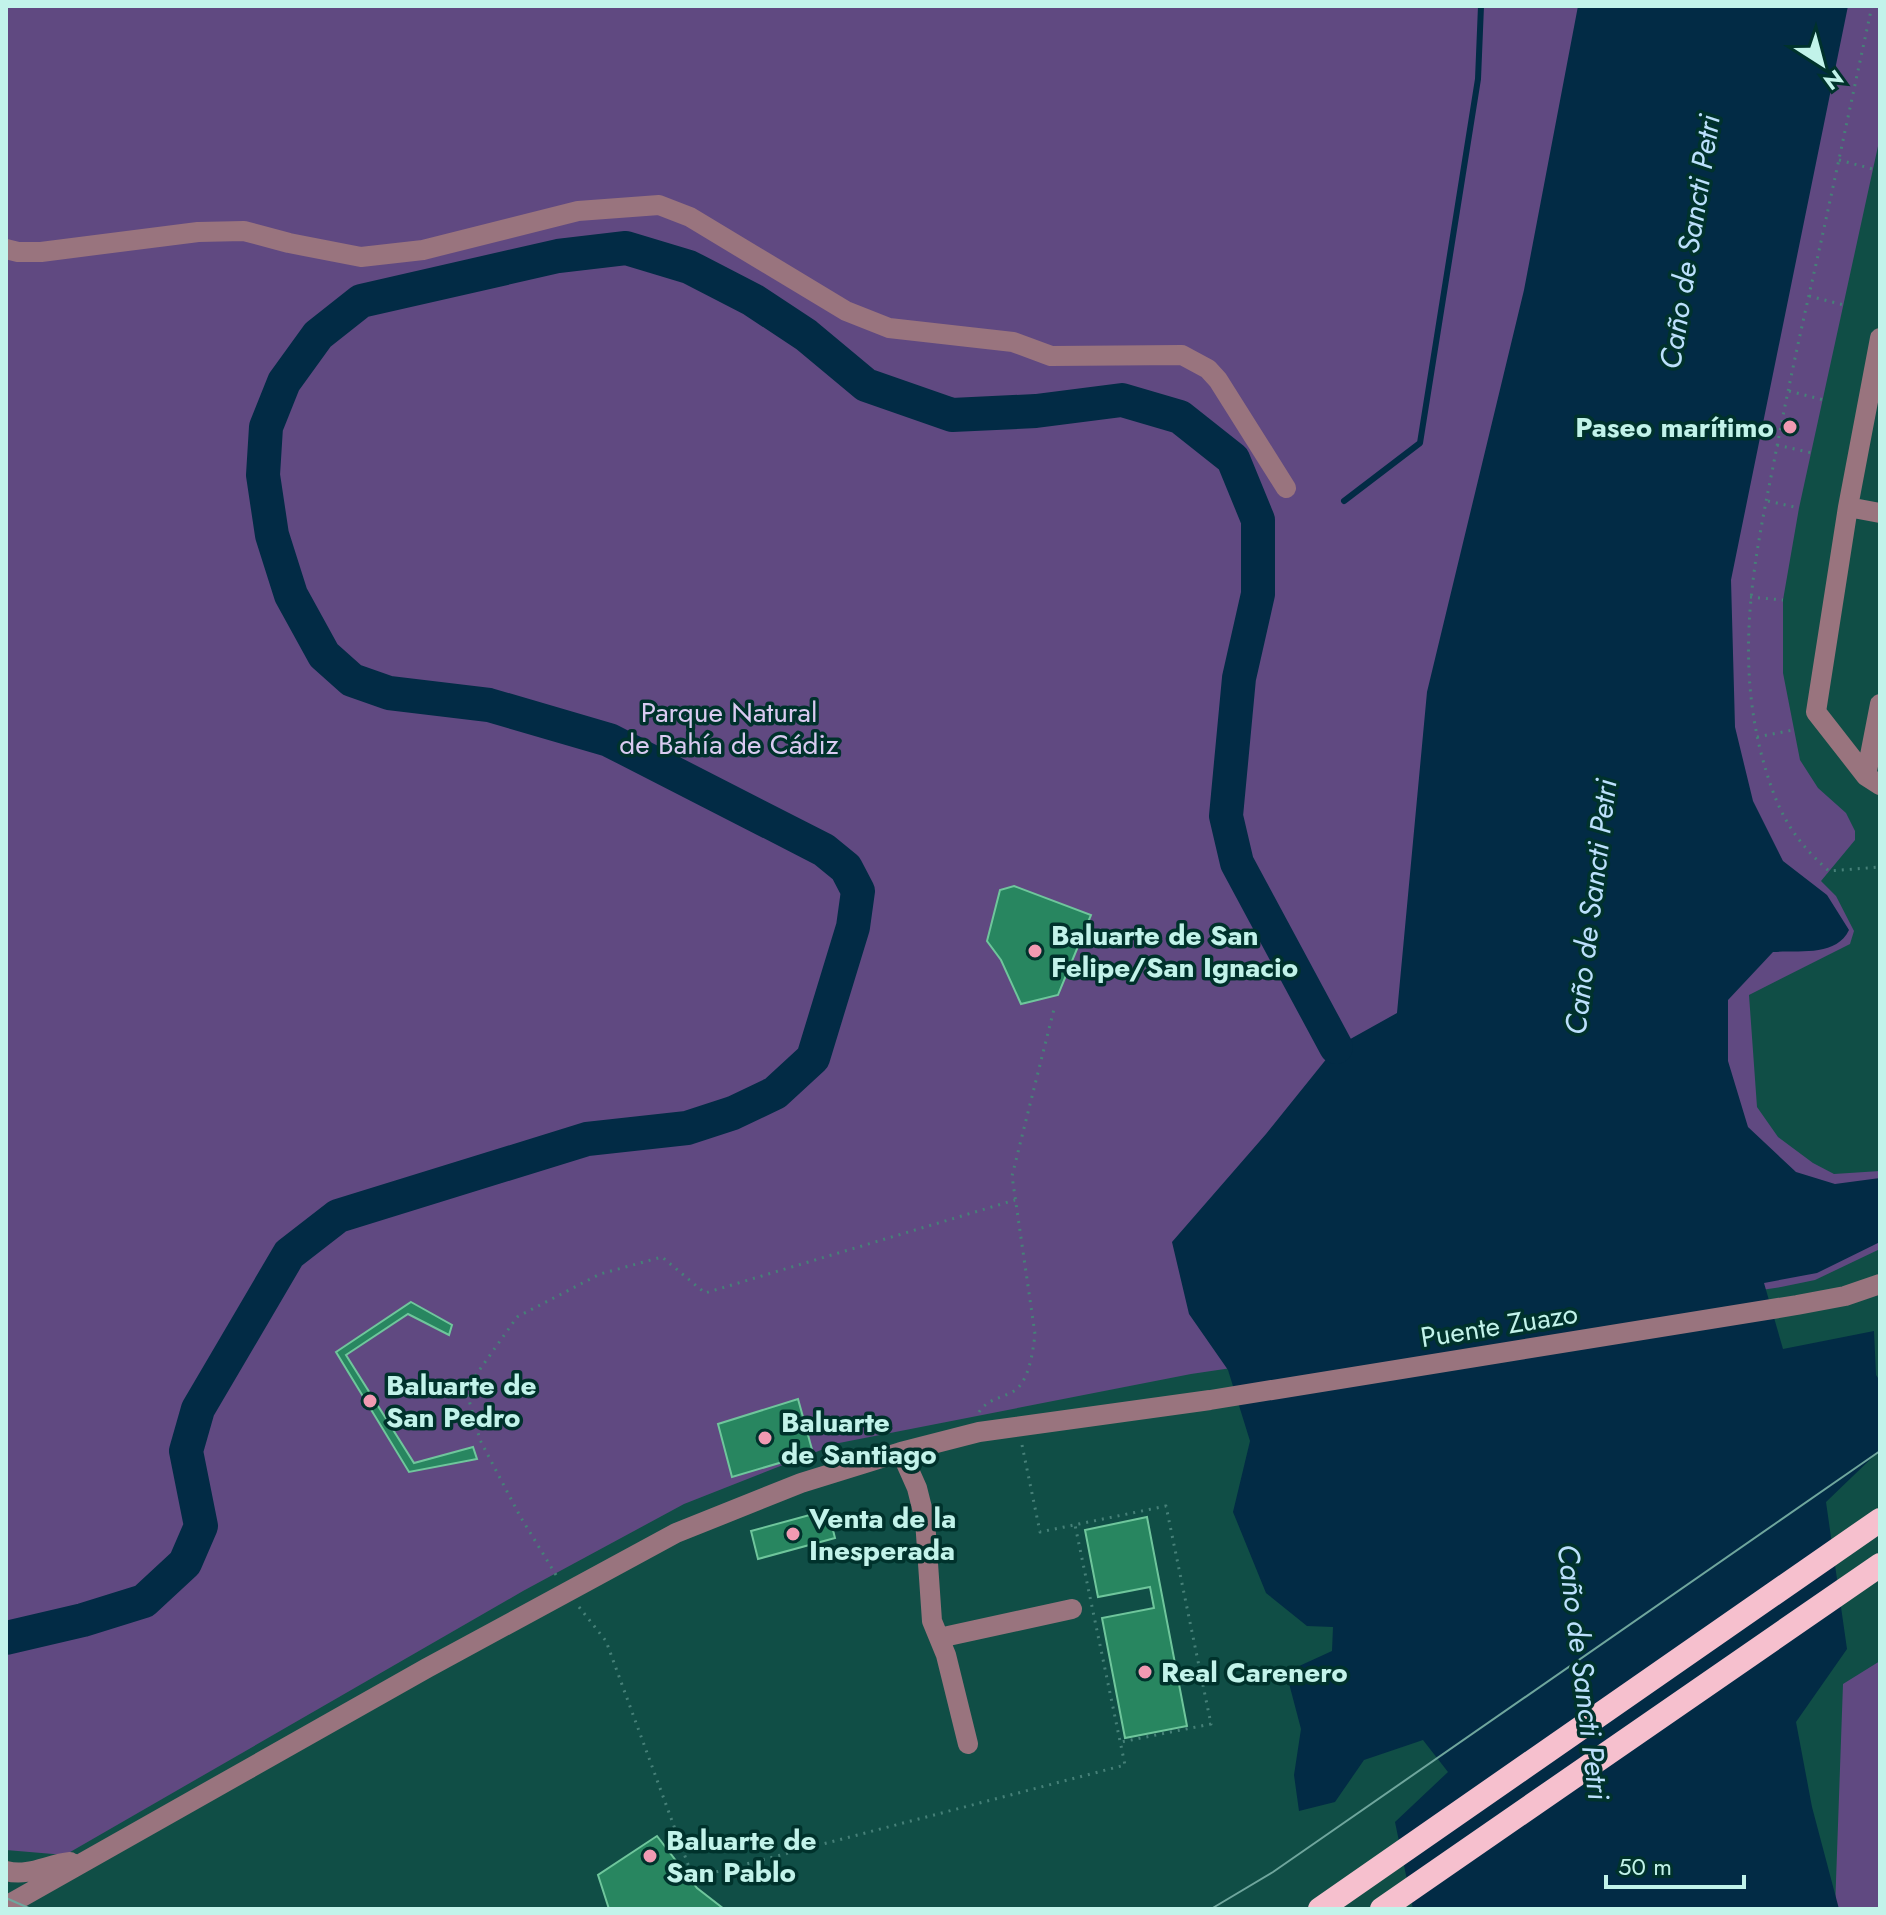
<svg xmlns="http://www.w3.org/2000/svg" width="1886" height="1915" viewBox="0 0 1886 1915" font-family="Jost,sans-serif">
	<rect width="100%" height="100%" fill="#104e46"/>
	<path fill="#604981" d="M6,6H1880V137L1799,508L1783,600V673L1800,760L1818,788L1846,813L1855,831V840L1821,881L1836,896L1854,931L1850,944L1749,995L1757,1107L1778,1137L1813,1163L1834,1174L1880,1171V1249L1815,1280L1781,1287L1191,1374L839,1443L684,1504L523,1591L65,1855L6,1850Z
		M1880,1661V1909H1835L1843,1684Z"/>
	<path fill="#022b45" d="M1578,6H1848L1731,580L1735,727L1753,801L1783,861L1827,895L1849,930C1836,957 1799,950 1773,952L1728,1000V1061L1748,1127L1796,1172L1835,1184L1880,1178V1242L1817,1273L1764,1283L1783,1349L1874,1331L1876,1375L1880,1381V1450L1826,1502L1847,1649L1796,1722L1812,1807L1839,1909H1413L1395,1822L1448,1772L1423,1740L1364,1760L1335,1802L1299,1811L1294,1775L1301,1729L1286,1672L1332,1651L1333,1627L1307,1626L1266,1593L1233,1512L1250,1441L1228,1370L1189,1314L1172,1242L1266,1134L1336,1047L1397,1013L1427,692L1524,290Z"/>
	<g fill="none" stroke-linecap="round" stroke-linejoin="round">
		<path stroke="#022b45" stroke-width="6" d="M1344,501L1420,443L1478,79L1481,6"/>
		<path stroke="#022b45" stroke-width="34" d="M6,1638L83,1620L144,1601L185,1563L201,1526L186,1451L198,1409L289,1254L338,1216L587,1139L687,1128L733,1113L775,1093L813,1058L853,927L858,891L846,868L824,850L609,740L489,705L389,693L352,680L324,655L291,595L272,535L263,475L266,427L284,382L318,335L361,301L558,256L626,248L689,267L753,300L806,335L866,385L952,415L1036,411L1122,400L1180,417L1233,459L1258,520V594L1239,678L1226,816L1237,863L1336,1047"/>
	</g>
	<path fill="#288660" stroke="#6fc69c" stroke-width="2" d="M1014,886L1091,915L1058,995L1021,1004L1001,960L987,941L1000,890Z
		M411,1302L452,1325L449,1335L408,1314L346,1355L414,1463L473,1447L477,1459L409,1472L336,1352Z
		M798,1399L813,1453L732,1477L718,1424Z
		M828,1510L835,1538L758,1559L751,1531Z
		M1147,1517L1187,1726L1125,1738L1102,1618L1154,1608L1150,1587L1098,1597L1085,1530Z
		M657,1836L697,1888L724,1909H609L598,1875Z"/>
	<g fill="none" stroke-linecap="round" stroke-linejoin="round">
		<path stroke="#468078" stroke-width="3" stroke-dasharray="2 6" stroke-linecap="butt" d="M1872,6C1851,102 1831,199 1809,295C1796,352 1784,409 1773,467C1753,565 1736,653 1761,753C1775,805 1788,835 1829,871L1880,867
			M1839,160L1873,169
			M1809,296L1844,305
			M1789,391L1824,400
			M1777,445L1812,453
			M1768,501L1799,508
			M1750,597L1783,600
			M1757,737L1793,730
			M979,1412C988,1399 999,1399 1012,1392C1029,1384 1033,1351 1035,1334L1012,1176L1054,1009
			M1022,1445L1040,1532L1166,1506L1211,1724L1121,1742
			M556,1575L520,1516L480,1440L466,1389L517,1317L600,1274L662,1257L705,1293L1015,1200
			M579,1607L606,1641L693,1878L1125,1765L1075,1525"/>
		<path stroke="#99747e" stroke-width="20" d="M6,249L18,252H41L198,232L244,231L289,243L361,257L423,250L578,211L659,205L690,217L846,311L889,328L1013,342L1051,356L1182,355L1208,369L1218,380L1286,488
			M1880,338L1848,507L1816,712L1866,776L1880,785
			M1848,507L1880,513
			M1866,776L1880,704
			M901,1452L917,1488L925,1520L932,1621L946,1655L968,1744
			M939,1638L1072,1609
			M6,1871C29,1877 48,1864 70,1862
			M6,1906L427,1668L676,1533L801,1483L901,1452L979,1432L1210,1400L1797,1305L1845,1296L1880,1284"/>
		<path stroke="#f6c0ce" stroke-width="24" d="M1320,1909L1880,1520
			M1382,1909L1880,1565"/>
		<path stroke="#6fa69d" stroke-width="2" d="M6,1898L31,1909
			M1211,1909L1273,1872L1880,1451"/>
	</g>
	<g fill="#f19ab2" stroke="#00322c" stroke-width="3">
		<circle cx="1790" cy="427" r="8"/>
		<circle cx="1035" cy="951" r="8"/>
		<circle cx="370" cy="1401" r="8"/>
		<circle cx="765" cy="1438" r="8"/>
		<circle cx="793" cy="1534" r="8"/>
		<circle cx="1145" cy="1672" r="8"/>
		<circle cx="650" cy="1856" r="8"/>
	</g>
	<g text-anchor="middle" stroke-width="7" stroke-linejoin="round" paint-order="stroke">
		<g font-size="28" font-weight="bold" fill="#c2f3ea" stroke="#00322c" text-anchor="start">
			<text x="1774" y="437" text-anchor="end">Paseo marítimo</text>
			<text x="1051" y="945">Baluarte de San<tspan x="1051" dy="32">Felipe/San Ignacio</tspan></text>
			<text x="386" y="1395">Baluarte de<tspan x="386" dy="32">San Pedro</tspan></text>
			<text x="781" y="1432">Baluarte<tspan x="781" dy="32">de Santiago</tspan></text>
			<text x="809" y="1528">Venta de la<tspan x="809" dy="32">Inesperada</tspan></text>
			<text x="1161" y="1682">Real Carenero</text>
			<text x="666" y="1850">Baluarte de<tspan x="666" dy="32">San Pablo</tspan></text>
		</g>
		<g font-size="28" fill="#d9cbf1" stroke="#00322c">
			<text x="729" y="722">Parque Natural<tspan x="729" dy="32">de Bahía de Cádiz</tspan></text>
		</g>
		<g font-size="28" fill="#c2f3ea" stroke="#00322c">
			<text transform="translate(1499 1325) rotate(-9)" y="10">Puente Zuazo</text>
		</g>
		<g font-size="30" font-style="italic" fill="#bce0fc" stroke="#00322c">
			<text transform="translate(1690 242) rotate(-81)" y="10">Caño de Sancti Petri</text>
			<text transform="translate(1591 907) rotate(-83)" y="10">Caño de Sancti Petri</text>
			<text transform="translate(1583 1672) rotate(83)" y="10">Caño de Sancti Petri</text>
		</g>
	</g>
	<rect width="1886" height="1915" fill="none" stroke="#c2f3ea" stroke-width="16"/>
	<g transform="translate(1822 64) rotate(144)" stroke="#00322c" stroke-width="6" paint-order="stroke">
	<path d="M0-6L14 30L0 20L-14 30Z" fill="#c2f3ea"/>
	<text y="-12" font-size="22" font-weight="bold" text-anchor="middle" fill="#c2f3ea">N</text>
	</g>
	<path d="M1606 1875v12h138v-12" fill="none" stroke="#c2f3ea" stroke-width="4"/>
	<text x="1618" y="1875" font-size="24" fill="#c2f3ea" stroke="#00322c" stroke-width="6" paint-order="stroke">50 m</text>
</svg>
